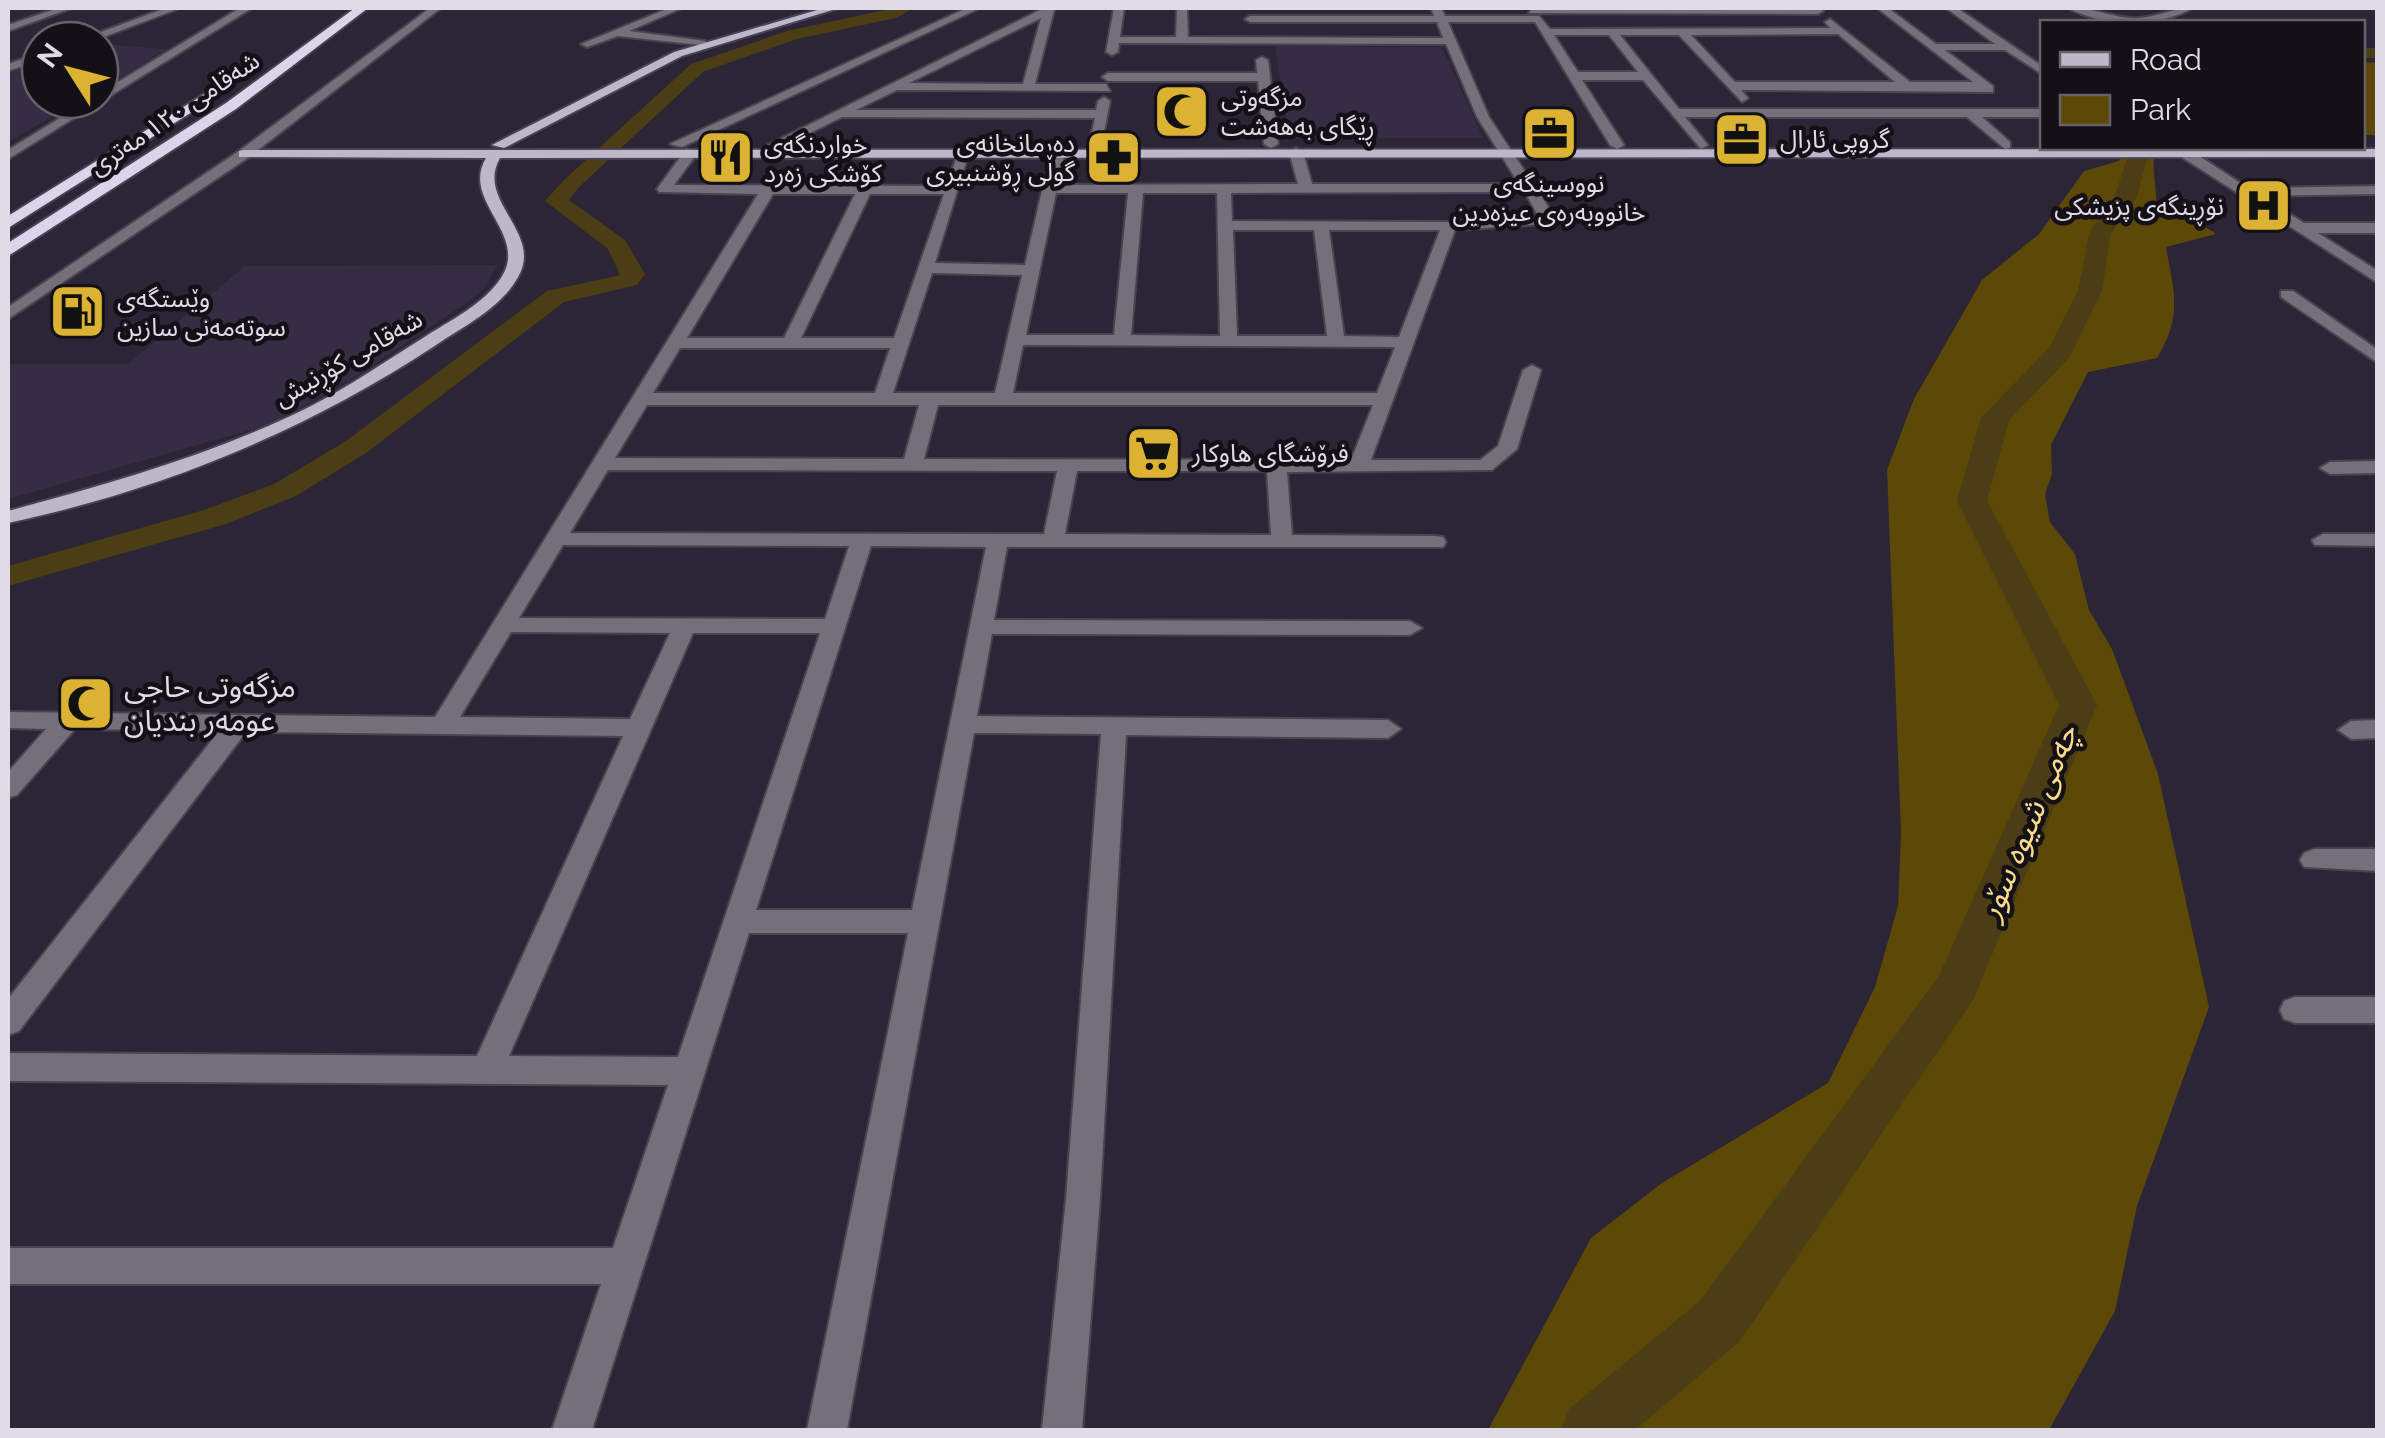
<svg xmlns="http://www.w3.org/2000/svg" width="2385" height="1438" viewBox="0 0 2385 1438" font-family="Raleway,'Noto Sans Arabic',sans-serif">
	<rect width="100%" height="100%" fill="#2b2535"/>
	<path fill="#362d44" d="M100,44L167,49L100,89Z
		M1275,46L1442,47L1483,138H1289Z
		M40,62V100H81L8,142V74Z
		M498,265L483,290L465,304L358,375L274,423L8,499V364H128L245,266Z"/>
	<path fill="#5c4807" d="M2377,62V135H2363V63Z
		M2126,148H2157C2149,166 2158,186 2156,207C2175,220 2198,220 2216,234L2166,247C2174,293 2183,315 2157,358L2088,372L2051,445L2052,474L2045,494L2050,522L2075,554L2089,610L2112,649L2158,774L2209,1007L2137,1206L2115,1311L2049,1430H1488L1591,1238L1662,1183L1828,1083L1875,987L1898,906L1901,833L1887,470L1914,399L1982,280L2039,234L2084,171L2119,161Z"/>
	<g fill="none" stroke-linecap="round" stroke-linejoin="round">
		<path fill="#4b3d14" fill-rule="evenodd" d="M894,8H914L896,18L797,39L703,72L578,188L569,200L625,240L645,274L637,285L564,302L366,453L296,496L226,524L8,586V566L204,510L274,484L346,441L547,291L620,275L608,249L545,201L564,180L691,64L787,31Z
			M2362,48H2378V58H2362Z
			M2130,148H2150L2137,197L2111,233L2102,291L2069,358L2009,420L1987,501L2097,705L1973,1000L1740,1341L1635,1430H1561L1569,1409L1700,1301L1939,976L2059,705L1957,501L1981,418L2049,348L2078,291L2089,233L2115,197Z"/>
		<defs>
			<path id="minor" d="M58,8H72L8,31V25Z
				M166,8H180L96,40H79Z
				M240,8H252L8,159V150L89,100H100V93Z
				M430,8H441L249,157L8,319V307L239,151Z
				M669,8H682L629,31L705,41L709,46L618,36L587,47L581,44Z
				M967,8H980L682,147L670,144Z
				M1044,8L1054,10L1035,84H1106L1110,91L897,90L856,110H1096L1098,101L1104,97L1110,101L1101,148L1089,145L1095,118L842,117L780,148L768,145ZM1041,18L1023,84L909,83Z
				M1114,8H1124L1120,37H1176L1177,8H1187L1188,37L1443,38L1437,22H1250L1245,19L1250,16H1434L1431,8H1441L1445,16H1539L1550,29L1830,28L1825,22L1830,19L1910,82H1973L1877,8H1888L1936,44H1995L1946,8H1957L2042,66V74L2005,50H1945L1993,86V92L1741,90L1748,98L1742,102L1679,35H1620L1679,109H2042V117H1982L2010,142V148L2005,149L1967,117H1685L1708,145L1701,149L1643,80H1582L1624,145L1617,149L1610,145L1535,22H1448L1489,117L1553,214L1544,224L1455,230L1371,460H1480L1498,446L1523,370L1532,365L1541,370L1517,449L1492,470L1287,472L1292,535L1435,536L1443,537L1446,542L1443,547H1007L994,620L1410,621L1422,628L1410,635L992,634L977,716L1388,720L1401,729L1388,738L1126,735L1100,1199L1082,1430H1042L1066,1199L1101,734L974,733L847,1430H807L908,933H749L592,1430H552L601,1284H8V1248H613L668,1085L8,1081V1053L477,1056L623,736L246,732L19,1031L8,1035V999L219,731L75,729L17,795L8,798V772L46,729L8,728V712L435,717L758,194L659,192L657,189L686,149L698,152L674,185L947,186L958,152L970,149L935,263L1025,265L1051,151L1058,147L1065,151L1058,185L1298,184L1289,152L1296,148L1303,152L1312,184H1519L1477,117L1446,44L1119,43L1118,52L1112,55L1106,52ZM1838,34L1895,82H1735L1691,35ZM1554,35H1609L1638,72H1578ZM1525,192L1538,216L1449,222L1232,221L1231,193ZM1056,193H1128L1114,335H1026ZM1143,193H1217L1220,336L1131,335ZM773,194H855L784,338H687ZM870,194H944L894,338H801ZM1233,230H1314L1327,336H1237ZM1329,230H1440L1399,337L1344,336ZM932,273L1022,275L995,393H893ZM1023,345L1395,347L1377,393H1013ZM680,348H890L875,393H653ZM647,405H919L904,459L615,458ZM938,405H1373L1351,460L924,459ZM608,470L1057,471L1044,534L570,533ZM1077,471H1267L1271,535L1065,534ZM563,545L849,546L825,619L519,618ZM871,546L986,547L912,910H756ZM511,632L670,633L630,719L460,717ZM693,633H820L678,1057L509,1056Z
				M1533,8H1818L1823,11L1818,14L1529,13Z
				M2068,8C2091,6 2116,20 2139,18C2158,17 2174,7 2193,8C2157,28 2104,27 2068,8Z
				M40,53V60L8,71V64Z
				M1262,57L1268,60L1278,144L1271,148L1264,144L1258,81H1108L1102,77L1108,73H1257L1256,60Z
				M2180,150H2190L2248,188L2378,186V194L2261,196L2304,223H2378V233H2318L2378,271V283L2180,156Z
				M2281,291H2293L2378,350V363L2281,297Z
				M2378,461V473L2330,474L2320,468L2330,462Z
				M2323,534H2378V546L2315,545L2312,540Z
				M2378,720V738L2351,739L2338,730L2351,721Z
				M2314,849H2378V871L2304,867L2300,860L2304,853Z
				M2295,997H2378V1023H2295L2284,1019L2280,1010L2284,1001Z"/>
			<path id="major" d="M824,8H839L682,56L504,148L492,145L674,52Z
				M2378,149V157L500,158C475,201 544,233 518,277C501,308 464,326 436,345C304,432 162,490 8,523V511C111,483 215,454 311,406C350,386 386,361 423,338C449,321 484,304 501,278C530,234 460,201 486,158L239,157V151L244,150Z"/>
			<path id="highway" d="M355,8H368L236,109L8,256V243L226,103Z
				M206,93L211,94V100L8,228V216Z"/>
		</defs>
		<use href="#minor" stroke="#484251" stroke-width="4"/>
		<use href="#major" stroke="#484251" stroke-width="4"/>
		<use href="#highway" stroke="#484251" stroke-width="4"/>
		<use href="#minor" fill="#737079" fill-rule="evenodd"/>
		<use href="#major" fill="#beb7c9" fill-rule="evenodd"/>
		<use href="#highway" fill="#dcd4ea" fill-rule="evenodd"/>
	</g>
	<defs>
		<symbol id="mosque-square" viewBox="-11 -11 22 22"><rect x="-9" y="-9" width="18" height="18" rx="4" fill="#dcb233" stroke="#131017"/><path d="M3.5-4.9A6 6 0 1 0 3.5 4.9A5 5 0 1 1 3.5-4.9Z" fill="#111"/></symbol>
		<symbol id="office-square" viewBox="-11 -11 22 22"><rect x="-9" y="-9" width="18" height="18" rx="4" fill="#dcb233" stroke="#131017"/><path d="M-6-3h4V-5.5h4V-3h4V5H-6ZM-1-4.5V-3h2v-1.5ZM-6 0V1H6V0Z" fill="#111"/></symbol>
		<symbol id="pharmacy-square" viewBox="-11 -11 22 22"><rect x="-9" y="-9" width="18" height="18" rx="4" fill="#dcb233" stroke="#131017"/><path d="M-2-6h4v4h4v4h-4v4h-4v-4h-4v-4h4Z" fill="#111"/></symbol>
		<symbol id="restaurant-square" viewBox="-11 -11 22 22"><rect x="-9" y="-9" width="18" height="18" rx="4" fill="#dcb233" stroke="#131017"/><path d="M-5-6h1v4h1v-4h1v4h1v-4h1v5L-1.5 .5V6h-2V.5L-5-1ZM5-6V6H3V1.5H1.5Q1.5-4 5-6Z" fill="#111"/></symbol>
		<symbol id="hospital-square" viewBox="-11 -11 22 22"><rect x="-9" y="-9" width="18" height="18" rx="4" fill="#dcb233" stroke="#131017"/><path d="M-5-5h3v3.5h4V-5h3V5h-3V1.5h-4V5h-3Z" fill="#111"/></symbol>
		<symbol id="fuel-square" viewBox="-11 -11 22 22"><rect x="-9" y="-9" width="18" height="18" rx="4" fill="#dcb233" stroke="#131017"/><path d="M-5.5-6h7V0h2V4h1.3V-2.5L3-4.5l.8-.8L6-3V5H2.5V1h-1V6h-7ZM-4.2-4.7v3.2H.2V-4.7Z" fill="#111"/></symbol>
		<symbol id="supermarket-square" viewBox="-11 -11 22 22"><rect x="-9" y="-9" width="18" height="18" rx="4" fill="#dcb233" stroke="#131017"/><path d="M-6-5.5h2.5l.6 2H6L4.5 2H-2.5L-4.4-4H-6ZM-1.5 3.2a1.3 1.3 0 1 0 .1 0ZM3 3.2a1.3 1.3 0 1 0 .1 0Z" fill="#111"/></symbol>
	</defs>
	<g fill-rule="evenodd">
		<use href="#mosque-square" x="1150" y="80" width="63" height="63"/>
		<use href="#office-square" x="1518" y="102" width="63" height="63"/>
		<use href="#office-square" x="1710" y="108" width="63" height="63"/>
		<use href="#pharmacy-square" x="1082" y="126" width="63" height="63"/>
		<use href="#restaurant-square" x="694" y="126" width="63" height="63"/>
		<use href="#hospital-square" x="2232" y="174" width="63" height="63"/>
		<use href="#fuel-square" x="46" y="280" width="63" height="63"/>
		<use href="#supermarket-square" x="1122" y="422" width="63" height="63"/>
		<use href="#mosque-square" x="54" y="672" width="63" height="63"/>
	</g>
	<g text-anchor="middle" stroke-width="9" stroke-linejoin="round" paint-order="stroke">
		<g font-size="25" fill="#e0dce7" stroke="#131017" text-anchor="start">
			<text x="1221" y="106">مزگەوتی<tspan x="1221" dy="29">ڕێگای بەھەشت</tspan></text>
			<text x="1780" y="148">گروپی ئارال</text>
			<text x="1075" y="152" text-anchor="end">دەرمانخانەی<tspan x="1075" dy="29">گوڵی ڕۆشنبیری</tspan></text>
			<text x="764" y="153">خواردنگەی<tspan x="764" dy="29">کۆشکی زەرد</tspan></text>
			<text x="1549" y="192" text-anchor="middle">نووسینگەی<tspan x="1549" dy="29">خانووبەرەی عیزەدین</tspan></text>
			<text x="2224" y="215" text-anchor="end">نۆڕینگەی پزیشکی</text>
			<text x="117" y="307">وێستگەی<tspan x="117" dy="29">سوتەمەنی سازین</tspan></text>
			<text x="1192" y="462">فرۆشگای ھاوکار</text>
		</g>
		<g font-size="25" fill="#e0dce7" stroke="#131017">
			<text transform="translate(174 113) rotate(-34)" y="9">شەقامی ١٢٠ مەتری</text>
			<text transform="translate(348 358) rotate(-30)" y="9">شەقامی کۆڕنیش</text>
		</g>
		<g font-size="30" fill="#e0dce7" stroke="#131017" text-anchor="start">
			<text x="124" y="697">مزگەوتی حاجی<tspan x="124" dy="34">عومەر بندیان</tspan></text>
		</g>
		<g font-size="32" font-style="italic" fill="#f9db8a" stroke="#131017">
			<text transform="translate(2028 822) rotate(-67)" y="11">چەمی شیوە سۆر</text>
		</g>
	</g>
	<rect width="2385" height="1438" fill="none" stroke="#e0dce7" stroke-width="20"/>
	<rect x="2040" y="20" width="325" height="130" fill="#131017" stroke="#65626a" stroke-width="2.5"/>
	<rect x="2060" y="52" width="50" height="15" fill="#beb7c9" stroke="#65626a" stroke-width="2.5"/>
	<text x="2130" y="70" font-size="30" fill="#e0dce7">Road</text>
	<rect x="2060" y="95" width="50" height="30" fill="#5c4807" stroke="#65626a" stroke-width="2.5"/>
	<text x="2130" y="120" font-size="30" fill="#e0dce7">Park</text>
	<g transform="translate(70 70) rotate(306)"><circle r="48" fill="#131017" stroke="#65626a" stroke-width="2.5"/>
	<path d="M0-8L18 38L0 25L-18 38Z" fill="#dcb233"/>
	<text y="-15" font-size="28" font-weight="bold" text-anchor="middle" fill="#e0dce7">N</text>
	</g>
</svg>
